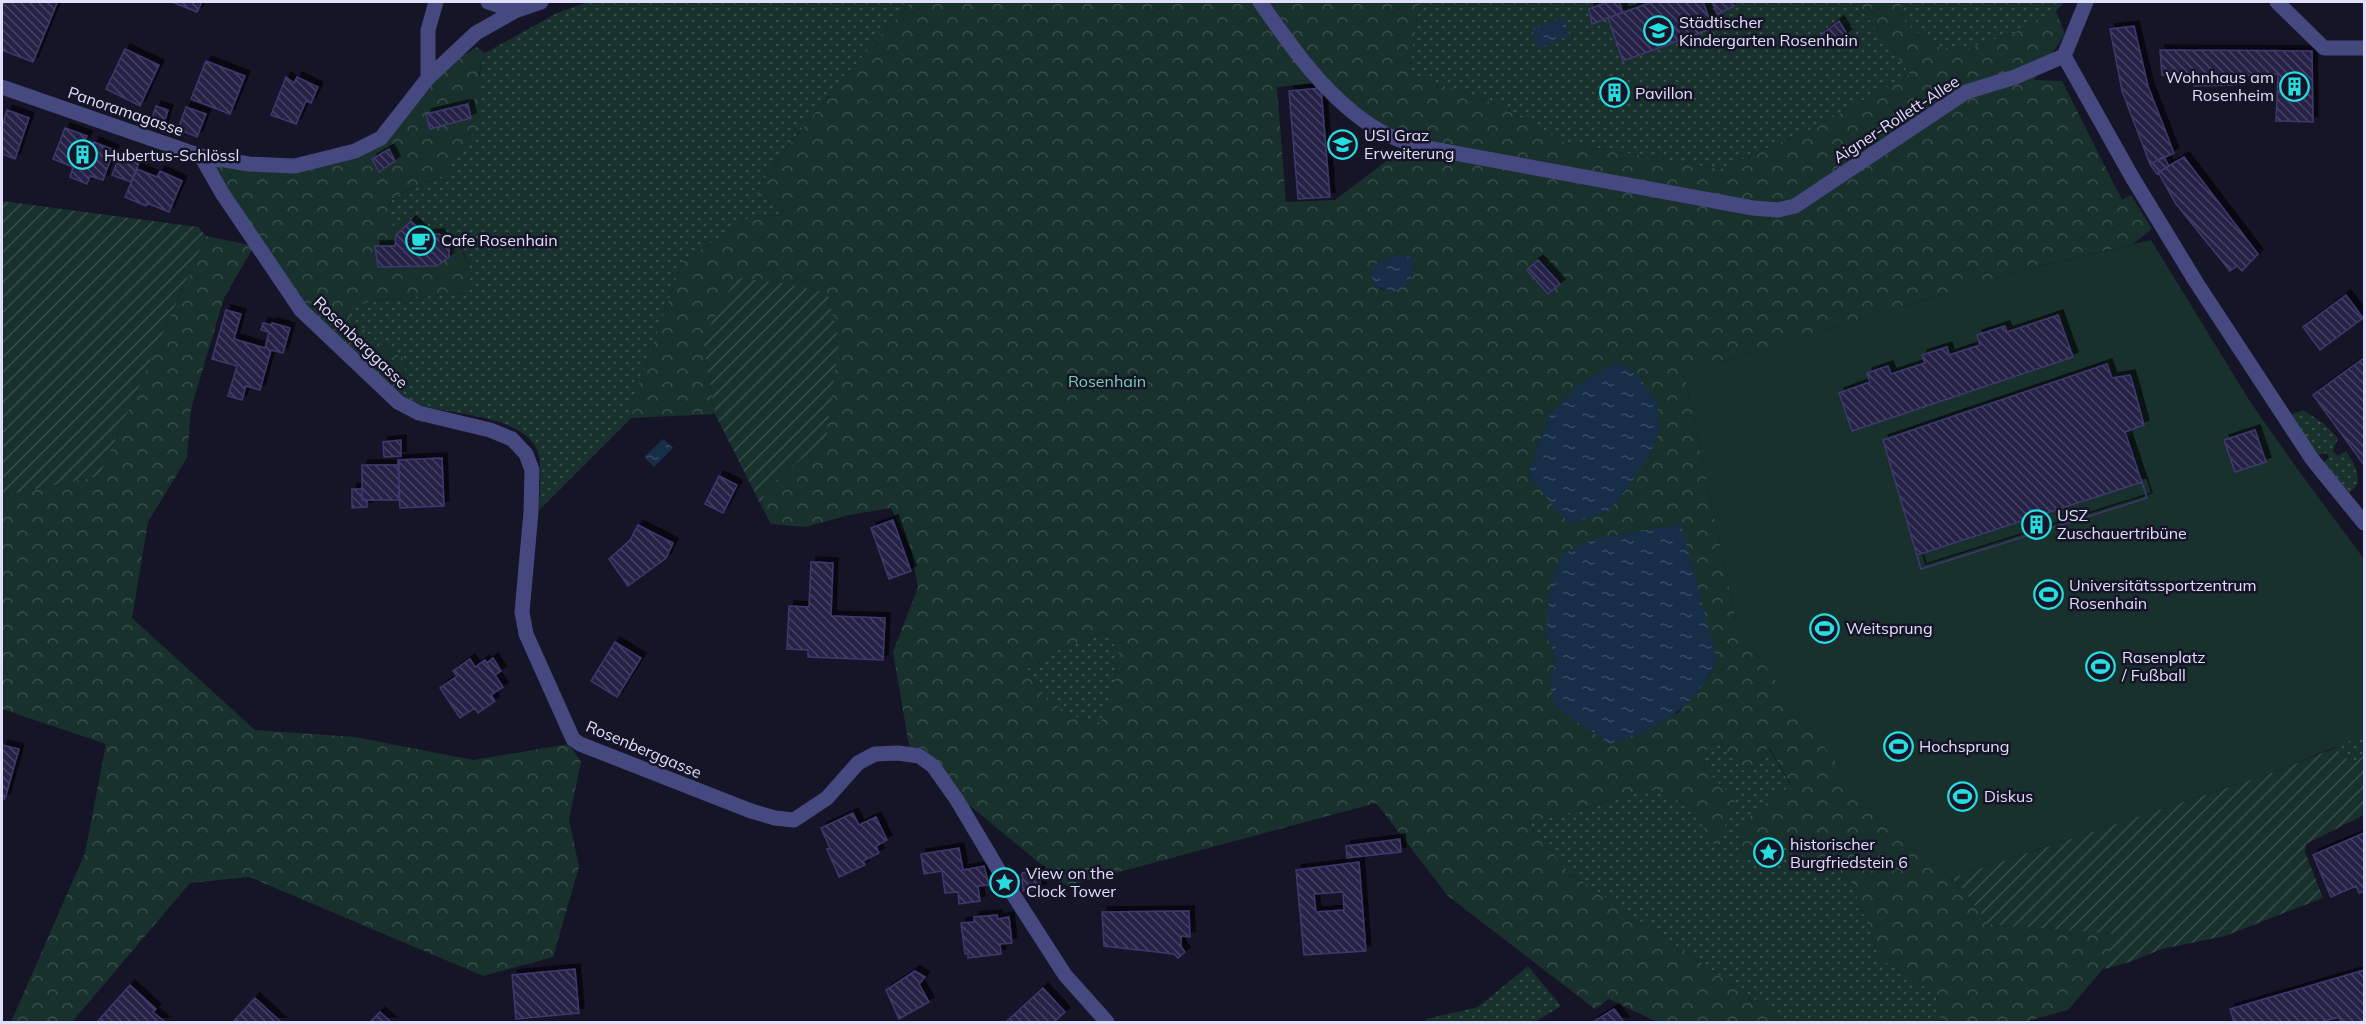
<svg xmlns="http://www.w3.org/2000/svg" width="2366" height="1024" viewBox="0 0 2366 1024" font-family="Mulish,sans-serif">
	<defs>
		<pattern id="grass-dots" width="8" height="8" patternUnits="userSpaceOnUse" patternTransform="scale(1.5)"><rect width="8" height="8" fill="#18312d"/><path d="M2 2h.1M6 6h.1" fill="none" stroke="#394e4c" stroke-width="1.8" stroke-linecap="round"/></pattern>
		<pattern id="forest-crowns" width="20" height="18" patternUnits="userSpaceOnUse" patternTransform="scale(1.5)"><rect width="20" height="18" fill="#18312d"/><path d="M2 6a3 3 0 1 1 6 0M12 15a3 3 0 1 1 6 0" fill="none" stroke="#394e4c"/></pattern>
		<pattern id="garden-furrows" width="10" height="10" patternUnits="userSpaceOnUse" patternTransform="scale(1.5)"><rect width="10" height="10" fill="#18312d"/><path d="M-1 1l2-2M0 10L10 0M9 11l2-2" fill="none" stroke="#394e4c"/></pattern>
		<pattern id="water-ripples" width="26" height="14" patternUnits="userSpaceOnUse" patternTransform="scale(1.5)"><rect width="26" height="14" fill="#172e49"/><path d="M2 4q2-2 4 0t4 0M15 11q2-2 4 0t4 0" fill="none" stroke="#384c64"/></pattern>
		<pattern id="building-back-hatch" width="6" height="6" patternUnits="userSpaceOnUse" patternTransform="scale(1.5)"><rect width="6" height="6" fill="#272346"/><path d="M-1 5l2 2M0 0l6 6M5-1l2 2" fill="none" stroke="#464262"/></pattern>
		<filter id="shadow"><feDropShadow dx="5" dy="-5" stdDeviation="0" flood-color="#0009"/></filter>
	</defs>
	<rect width="100%" height="100%" fill="#161427"/>
	<path fill="url(#grass-dots)" d="M588,2H911C856,63 802,123 755,192L788,215L752,216L682,262L632,404L631,418L539,510C539,494 543,463 537,450C523,416 455,415 424,406C414,403 404,397 396,390L408,362L377,342L346,313L369,301L467,293C473,279 468,252 455,242C449,238 443,236 438,231L427,233L409,219L396,232C392,224 385,212 390,204C395,192 434,180 446,175L458,152L480,124C473,105 479,73 485,53L557,13Z
		M1419,2H1856L1910,74L1810,130L1720,169L1566,143L1497,104L1409,74Z
		M1900,2H2065L2054,13L2016,32L1963,50L1932,46L1905,22Z
		M2303,410L2323,423L2338,438L2333,451L2338,456L2346,451C2355,464 2366,484 2348,493L2323,463L2329,457L2326,453L2318,455L2290,415Z
		M1107,632L1119,653L1114,685L1101,722L1078,718L1048,701L1024,671L1058,650Z
		M2364,707V756L2351,763L2316,730Z
		M1718,742L1747,774L1768,747L1791,786L1741,823L1742,859L1787,847L1850,879L1881,959L1935,993L1942,1022H1782L1774,1013L1567,871L1529,822L1578,811L1651,788L1691,807L1716,847L1735,798L1715,780L1704,766L1707,748Z
		M1528,966L1561,1006L1535,1022H1425L1427,1019L1478,1007Z"/>
	<path fill="url(#forest-crowns)" fill-rule="evenodd" d="M911,2H1419L1409,74L1497,104L1566,143L1720,169L1810,130L1910,74L1856,2H1900L1905,22L1932,46L1963,50L2016,32L2056,11L2065,34L2034,80L2062,81L2122,200L2131,195L2152,229L2133,244L2023,270L1684,373L1738,629L1883,826L1951,878L1961,887L1989,924L2115,934L2104,968L2068,1010L2024,1022H1942L1935,993L1881,959L1850,879L1787,847L1742,859L1741,823L1791,785L1769,747L1747,774L1718,742L1707,748L1704,766L1715,780L1736,798L1716,848L1691,807L1651,788L1578,811L1529,822L1567,871L1774,1013L1782,1022H1657L1609,999L1595,1009L1448,896L1376,803L1067,886L911,757L893,652L918,587L911,550L891,508L849,515L806,527L771,524L762,507L765,489L826,439L703,339L715,414L631,418L632,404L682,262L752,216L788,215L755,192C802,124 856,63 911,2ZM1316,83L1406,146L1335,200L1286,202L1277,87ZM1414,263L1410,282L1383,290L1375,286L1371,271ZM1550,414L1588,518L1571,524L1528,474ZM1107,632L1119,653L1114,685L1101,722L1078,718L1048,701L1024,671L1058,650ZM1546,632L1717,660L1709,676L1677,714L1550,684L1556,660Z
		M477,47L485,53L479,73L481,124L458,152L446,175C433,180 396,191 390,203C385,212 392,223 396,231L409,218L427,232L438,231C444,236 453,240 458,246C468,258 473,279 467,293L369,301L347,313L377,342L408,362L396,390L320,330L201,156L295,166L381,138L446,66Z
		M206,236L254,246L224,298L191,409L187,458L148,522L132,618L255,730L355,737L473,760L569,744L581,762L569,819L579,867L553,957L483,976L249,877L190,883L72,1022H11L85,853L106,744L2,709V496L99,476Z"/>
	<path fill="url(#garden-furrows)" d="M2,201L198,227L206,236L99,476L2,496Z
		M736,278L783,283L827,293L839,341L826,439L765,489L762,507L715,414L703,339Z
		M2335,748L2351,763L2364,756V815L2306,844L2305,852L2323,898L2225,936L2162,949L2130,962L2104,969L2114,934L1989,924L1961,887L1951,878L2277,771Z"/>
	<path fill="#18312d" d="M2151,240L2251,403L2296,467L2364,559V735L2277,771L1951,878L1883,826L1738,629L1684,373L2023,270Z"/>
	<path fill="url(#water-ripples)" d="M1564,18L1570,36L1538,48L1532,29Z
		M1399,255L1410,257L1414,263L1410,282L1393,292L1374,286L1371,271L1377,263Z
		M1618,362L1638,375L1657,403L1660,431L1647,459L1620,498L1608,511L1571,524L1558,512L1528,474L1550,414L1584,381Z
		M663,439L673,448L654,467L644,457Z
		M1681,524L1717,660C1693,710 1660,728 1610,744L1555,707L1550,684L1556,660L1546,632L1550,588L1561,555L1594,539Z"/>
	<path fill="url(#building-back-hatch)" stroke="#3e386e" stroke-width="1.5" fill-rule="evenodd" filter="url(#shadow)" d="M2,2H53L57,3L33,62L2,50Z
		M172,2H202L197,12Z
		M1608,2H1619L1623,12L1592,24L1589,9Z
		M1652,2H1703L1713,28L1623,61L1608,18Z
		M1712,2H1731L1734,6L1718,14Z
		M1839,21L1847,34L1828,47L1821,35Z
		M2134,26L2148,86L2174,153L2150,164L2122,91L2110,29Z
		M125,49L159,65L140,106L106,89Z
		M2160,50L2312,51L2313,122L2276,121L2278,74L2237,76L2235,85L2194,86V77L2162,75Z
		M206,61L245,76L230,114L191,99Z
		M286,77L294,83L297,77L318,87L311,103L306,101L296,124L271,115Z
		M1618,84L1622,97L1609,103L1606,89Z
		M1321,88L1330,197L1298,199L1289,91Z
		M468,104L471,118L430,129L426,114Z
		M156,106L168,110L163,126L151,121Z
		M186,107L206,114L197,137L178,129Z
		M7,110L29,118L15,159L2,154V127Z
		M65,128L87,136L82,149L90,151L94,142L114,150L103,180L90,176L87,184L70,177L73,167L53,159Z
		M389,149L395,161L379,172L372,159Z
		M120,155L139,163L131,182L112,175Z
		M2164,157L2169,166L2157,174L2150,164Z
		M2184,157L2258,254L2242,271L2237,266L2230,271L2176,204L2158,172Z
		M137,169L157,177L160,171L182,181L169,212L147,203L146,206L125,197Z
		M411,221L426,235L439,234L449,246V257L437,266L378,267L375,246H395L396,235Z
		M1538,260L1560,284L1548,294L1527,270Z
		M2346,295L2363,318L2320,350L2303,327Z
		M226,310L241,314L234,339L265,348L269,332L261,330L263,323L271,325L272,323L290,328L283,353L271,350L260,390L246,386L242,400L228,396L237,366L212,359Z
		M2058,315L2073,357L1852,431L1839,393L1870,382L1867,373L1888,366L1891,374L1925,363L1922,355L1947,347L1949,355L1980,345L1977,335L2005,326L2007,332Z
		M2364,358V465L2313,395Z
		M2107,364L2112,378L2130,375L2134,388L2144,425L2125,432L2147,498L1921,569L1883,440Z
		M2255,430L2266,462L2235,472L2224,440Z
		M401,440V456L384,457L383,442Z
		M442,458L444,506L400,508L398,460Z
		M362,465H399V500H362Z
		M719,476L737,485L723,513L705,504Z
		M2142,482L2147,498L1921,569L1917,555Z
		M352,489H362V500H367V507L352,508Z
		M893,520L911,571L889,579L871,528Z
		M638,525L673,543L666,558L628,586L609,559L630,540Z
		M811,562L833,563L831,616L885,618L883,660L808,657V650L787,649L789,606L809,607Z
		M615,642L641,658L617,697L591,681Z
		M493,658L501,671L495,675L487,663Z
		M470,659L475,667L485,660L503,687L491,695L495,701L478,713L475,708L460,718L440,688L457,676L453,671Z
		M2,745L19,749L5,799H2Z
		M853,813L859,825L876,817L887,840L876,846L879,853L863,861L865,865L839,877L827,849L830,848L821,828Z
		M2364,833V891L2359,893L2356,886L2331,897L2313,855Z
		M1400,839L1401,852L1347,858L1346,846Z
		M959,848L963,870L984,866L989,885L978,886L980,901L959,904L958,892L945,893L942,871L924,874L921,854Z
		M1359,862L1366,951L1304,955L1296,870ZM1343,892L1344,910L1316,912L1314,894Z
		M1039,871L1041,889L1023,891L1022,873Z
		M1189,911L1190,937L1181,936V947L1185,952L1178,958L1174,954L1104,946L1102,912Z
		M997,915L998,919L1009,917L1012,943L1000,944L1001,954L968,958V953L965,954L961,923L974,922V917Z
		M575,969L579,1013L516,1019L512,975Z
		M2364,970V1022H2341L2339,1017L2321,1022H2234L2230,1009Z
		M915,971L925,977L919,984L929,1002L899,1019L886,990Z
		M130,985L156,1009L153,1012L165,1022H100L98,1021Z
		M1043,988L1065,1012L1054,1022H1006Z
		M255,998L281,1022H233Z
		M1614,1009L1624,1022H1593Z
		M380,1012L391,1022H370Z"/>
	<g fill="none" stroke-linecap="round" stroke-linejoin="round">
		<path stroke="#464880" stroke-width="15" d="M488,2L515,11
			M1260,2C1292,48 1328,100 1378,130C1390,137 1403,141 1416,146L1753,208L1778,210L1795,206L1966,92L2015,77L2064,56
			M2277,2L2324,48H2364
			M2064,56L2132,177L2196,282L2312,459L2364,523
			M2064,56L2086,2
			M428,78V30L436,2
			M2,87L201,156L249,164L295,166L355,151L381,138L428,78L476,33L515,11L541,2
			M201,156L222,193L301,310L398,402L419,413L490,430L512,439L526,454L532,470L531,512L522,612L526,634L573,739L580,744L751,811L775,818L794,820L827,798L858,763L875,754L898,753L919,756L933,766L957,800L1011,891L1065,975L1107,1022"/>
	</g>
	<defs>
		<symbol id="school-ring" viewBox="-11 -11 22 22"><circle r="9.5" fill="#161427" stroke="#25dee0" stroke-width="1.5"/><path d="M0-5L7-2L0 1L-7-2ZM-4 1L0 2.5L4 1V4Q0 6-4 4Z" fill="#25dee0"/></symbol>
		<symbol id="building-ring" viewBox="-11 -11 22 22"><circle r="9.5" fill="#161427" stroke="#25dee0" stroke-width="1.5"/><path d="M-4-6H4V6H1V3H-1V6H-4ZM-2.5-4.3h1.7v1.8h-1.7ZM.8-4.3h1.7v1.8H.8ZM-2.5-1h1.7V.8h-1.7ZM.8-1h1.7V.8H.8Z" fill="#25dee0"/></symbol>
		<symbol id="university-ring" viewBox="-11 -11 22 22"><circle r="9.5" fill="#161427" stroke="#25dee0" stroke-width="1.5"/><path d="M0-5L7-2L0 1L-7-2ZM-4 1L0 2.5L4 1V4Q0 6-4 4Z" fill="#25dee0"/></symbol>
		<symbol id="cafe-ring" viewBox="-11 -11 22 22"><circle r="9.5" fill="#161427" stroke="#25dee0" stroke-width="1.5"/><path d="M-5.5-4.5H6V0H3Q3 3.5 0 3.5H-2.5Q-5.5 3.5-5.5 0ZM3-3.2v2h1.7v-2ZM-6 4.5H4V6H-6Z" fill="#25dee0"/></symbol>
		<symbol id="stadium-ring" viewBox="-11 -11 22 22"><circle r="9.5" fill="#161427" stroke="#25dee0" stroke-width="1.5"/><path d="M0-5a6.5 5 0 1 0 0 10a6.5 5 0 1 0 0-10ZM-3.5-1.8h7v3.6h-7Z" fill="#25dee0"/></symbol>
		<symbol id="sight-ring" viewBox="-11 -11 22 22"><circle r="9.5" fill="#161427" stroke="#25dee0" stroke-width="1.5"/><path d="M0-6L1.8-2.2L6-1.7L2.9 1.2L3.7 5.4L0 3.3L-3.7 5.4L-2.9 1.2L-6-1.7L-1.8-2.2Z" fill="#25dee0"/></symbol>
	</defs>
	<g fill-rule="evenodd">
		<use href="#school-ring" x="1642" y="14" width="33" height="33"/>
		<use href="#building-ring" x="2278" y="70" width="33" height="33"/>
		<use href="#building-ring" x="1598" y="76" width="33" height="33"/>
		<use href="#university-ring" x="1326" y="128" width="33" height="33"/>
		<use href="#building-ring" x="66" y="138" width="33" height="33"/>
		<use href="#cafe-ring" x="404" y="224" width="33" height="33"/>
		<use href="#building-ring" x="2020" y="508" width="33" height="33"/>
		<use href="#stadium-ring" x="2032" y="578" width="33" height="33"/>
		<use href="#stadium-ring" x="1808" y="612" width="33" height="33"/>
		<use href="#stadium-ring" x="2084" y="650" width="33" height="33"/>
		<use href="#stadium-ring" x="1882" y="730" width="33" height="33"/>
		<use href="#stadium-ring" x="1946" y="780" width="33" height="33"/>
		<use href="#sight-ring" x="1752" y="836" width="33" height="33"/>
		<use href="#sight-ring" x="988" y="866" width="33" height="33"/>
	</g>
	<g text-anchor="middle" stroke-width="5" stroke-linejoin="round" paint-order="stroke">
		<g font-size="16" fill="#e0dffa" stroke="#161427" text-anchor="start">
			<text x="1679" y="28">Städtischer<tspan x="1679" dy="18">Kindergarten Rosenhain</tspan></text>
			<text x="2274" y="83" text-anchor="end">Wohnhaus am<tspan x="2274" dy="18">Rosenheim</tspan></text>
			<text x="1635" y="99">Pavillon</text>
			<text x="1364" y="141">USI Graz<tspan x="1364" dy="18">Erweiterung</tspan></text>
			<text x="104" y="161">Hubertus-Schlössl</text>
			<text x="441" y="246">Cafe Rosenhain</text>
			<text x="2057" y="521">USZ<tspan x="2057" dy="18">Zuschauertribüne</tspan></text>
			<text x="2069" y="591">Universitätssportzentrum<tspan x="2069" dy="18">Rosenhain</tspan></text>
			<text x="1846" y="634">Weitsprung</text>
			<text x="2122" y="663">Rasenplatz<tspan x="2122" dy="18">/ Fußball</tspan></text>
			<text x="1919" y="752">Hochsprung</text>
			<text x="1984" y="802">Diskus</text>
			<text x="1790" y="850">historischer<tspan x="1790" dy="18">Burgfriedstein 6</tspan></text>
			<text x="1026" y="879">View on the<tspan x="1026" dy="18">Clock Tower</tspan></text>
		</g>
		<g font-size="16" fill="#e0dffa" stroke="#161427">
			<text transform="translate(126 111) rotate(19)" y="6">Panoramagasse</text>
			<text transform="translate(1896 119) rotate(-33)" y="6">Aigner-Rollett-Allee</text>
			<text transform="translate(361 342) rotate(44)" y="6">Rosenberggasse</text>
			<text transform="translate(644 749) rotate(23)" y="6">Rosenberggasse</text>
		</g>
		<g font-size="16" fill="#74d2b2" stroke="#161427">
			<text x="1107" y="387">Rosenhain</text>
		</g>
	</g>
	<rect width="2366" height="1024" fill="none" stroke="#e0dffa" stroke-width="6"/>
</svg>
